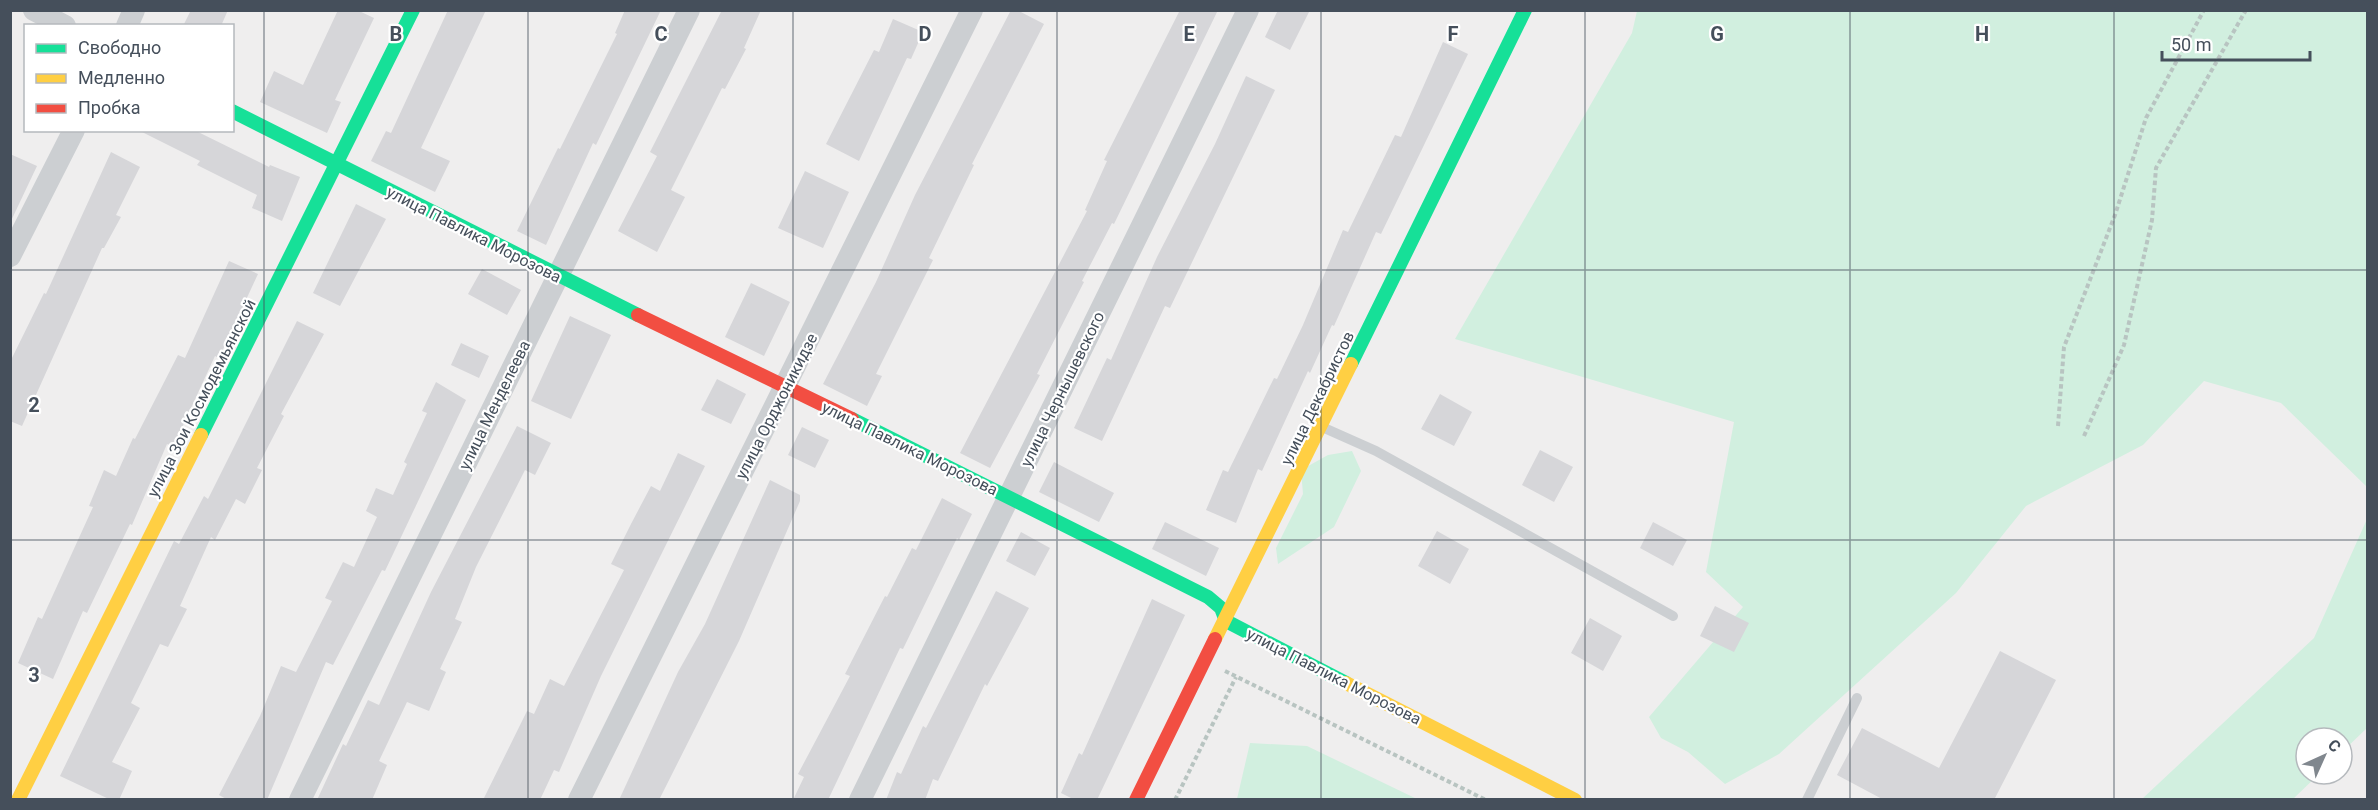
<svg xmlns="http://www.w3.org/2000/svg" width="2378" height="810" viewBox="0 0 2378 810" font-family="Roboto,sans-serif">
	<rect width="100%" height="100%" fill="#efeeee"/>
	<path fill="#d1efdf" d="M1637,11H2367V487L2281,403L2204,381L2143,445L2026,506L1956,593L1779,754L1725,784L1688,752L1661,738L1649,717L1743,607L1706,572L1734,422L1455,339L1632,33Z
		M1352,451L1361,471L1334,527L1278,564L1276,548L1303,494L1301,470L1328,455Z
		M2367,519V728L2342,752V738H2306V774H2319L2293,799H2142L2314,638Z
		M1250,743L1307,746L1417,799H1237Z"/>
	<path fill="#d6d6d9" d="M191,10H228L221,26H183Z
		M338,10H357L374,18L335,100L341,102L327,133L260,102L274,71L303,85Z
		M448,10H486L421,148L450,161L435,192L371,161L386,131L391,133Z
		M625,10H661L596,145L593,143L546,245L517,231L558,148L560,149L617,34L615,33Z
		M722,10H761L744,48L746,49L725,89L722,88L671,190L685,197L657,252L618,231L657,156L650,152Z
		M1011,10H1017L1044,24L972,164L974,165L929,258L933,260L876,374L882,376L867,406L823,384L876,282L915,195Z
		M1180,10H1218L1114,224L1112,223L1082,281L1084,282L1037,374L1040,375L990,468L960,453L1087,211L1085,210L1107,161L1104,160Z
		M1278,10H1310L1290,50L1265,37Z
		M893,19L923,32L911,59L907,58L859,161L826,144L874,50L879,52Z
		M1443,42L1468,54L1381,234L1376,232L1334,326L1332,325L1310,373L1308,371L1262,471L1258,469L1236,523L1206,510L1223,470L1228,472L1274,378L1277,379L1303,325L1343,230L1348,232L1395,135L1401,137Z
		M1246,76L1275,90L1170,308L1165,306L1102,441L1074,428L1107,358L1111,360L1157,257L1215,144Z
		M138,130H194L269,167L270,165L300,177L282,221L252,208L257,195L197,165L200,161Z
		M111,152L140,167L116,215L121,217L104,248H102L22,426L10,421V362L44,293L46,294Z
		M10,154L37,166L10,223Z
		M805,171L849,192L823,248L778,228Z
		M356,204L386,219L340,306L313,293Z
		M229,261L258,274L219,358L215,356L173,447L167,444L132,525L130,524L87,613L83,611L53,679L18,663L38,617L42,619L93,507L89,506L104,470L116,476L133,438L135,439L178,355L185,358Z
		M482,269L521,290L507,315L468,294Z
		M751,283L790,302L764,356L725,337Z
		M570,316L611,335L571,419L531,401Z
		M297,321L324,334L281,414L284,416L257,468L262,470L245,504L236,499L215,540L211,537L180,606L187,609L168,647L160,644L131,703L140,708L112,762L132,771L119,800H111L60,776L174,541L179,544L204,496L208,499Z
		M461,343L489,356L479,378L451,365Z
		M717,379L746,394L731,424L701,410Z
		M436,382L466,400L385,571L382,570L333,665L326,662L267,800H228L219,795L260,716L281,666L296,672L332,601L325,598L343,562L354,567L377,517L366,511L376,488L393,495L407,464L404,462L427,413L422,411Z
		M1440,394L1472,412L1454,446L1421,429Z
		M517,426L551,443L535,475L525,470L476,567L455,619L462,622L440,669L446,672L429,711L407,702L379,761L387,765L372,800H317L343,744L346,746L368,700L379,705L431,592Z
		M802,427L829,440L815,468L788,455Z
		M1540,450L1573,467L1554,502L1522,485Z
		M678,453L705,466L601,676L559,772L554,770L540,800H483L527,711L534,714L550,679L564,686L624,570L611,564L631,524L651,486L660,491Z
		M1054,462L1114,493L1099,522L1039,492Z
		M770,480L800,495V501L739,641L659,800H619L678,672L705,624Z
		M942,498L972,514L959,540L957,538L903,649L900,648L828,800H793L804,777L798,774L850,676L845,674L885,596L887,597L912,548L916,550Z
		M1165,522L1219,548L1206,576L1152,549Z
		M1653,522L1687,540L1673,566L1640,548Z
		M1437,531L1469,549L1450,584L1418,566Z
		M1021,532L1050,548L1035,576L1006,561Z
		M996,591L1029,608L987,686L985,684L938,781L933,779L925,800H886L897,772L901,774L923,726L926,728Z
		M1152,599L1185,615L1097,800H1075L1061,793L1079,753L1082,755Z
		M1715,606L1749,623L1734,652L1700,636Z
		M1590,618L1622,636L1603,671L1571,653Z
		M2000,651L2056,680L1994,800H1884L1837,775L1862,728L1939,768Z"/>
	<g fill="none" stroke-linecap="round" stroke-linejoin="round">
		<path stroke="#b8c4c1" stroke-width="4" stroke-dasharray="4.5 3" stroke-linecap="butt" d="M2058,426L2064,347L2115,215L2146,118L2204,10
			M2084,436L2124,345L2152,220L2156,168L2246,10
			M1225,671L1486,800
			M1175,800L1236,677"/>
		<path stroke="#cccfd2" stroke-width="10" d="M1322,427L1376,451L1673,616
			M1807,800L1857,698"/>
		<path stroke="#cccfd2" stroke-width="22" d="M34,10L65,26
			M127,26L134,10
			M10,256L74,130
			M300,800L689,10
			M579,800L972,10
			M860,800L1248,10"/>
		<path stroke="#16e098" stroke-width="14" d="M232,111L638,315
			M1351,364L1525,10
			M852,419L1208,597L1221,608L1226,621L1346,683
			M201,435L413,10"/>
		<path stroke="#ffcf43" stroke-width="14" d="M1215,639L1351,364
			M1346,683L1575,800
			M18,800L201,435"/>
		<path stroke="#f24e42" stroke-width="14" d="M638,315L852,419
			M1136,800L1215,639"/>
	</g>
	<path fill="none" stroke="#454f5b" stroke-width="1.5" stroke-opacity="0.55" d="M264,10V800M528,10V800M793,10V800M1057,10V800M1321,10V800M1585,10V800M1850,10V800M2114,10V800M10,270H2368M10,540H2368"/>
	<g text-anchor="middle" stroke-width="4.5" stroke-linejoin="round" paint-order="stroke">
		<g font-size="16" fill="#454f5b" stroke="#fff">
			<text transform="translate(474 234) rotate(27)" y="6">улица Павлика Морозова</text>
			<text transform="translate(1062 389) rotate(-64)" y="6">улица Чернышевского</text>
			<text transform="translate(201 398) rotate(-63)" y="6">улица Зои Космодемьянской</text>
			<text transform="translate(1317 398) rotate(-64)" y="6">улица Декабристов</text>
			<text transform="translate(494 405) rotate(-64)" y="6">улица Менделеева</text>
			<text transform="translate(776 406) rotate(-63)" y="6">улица Орджоникидзе</text>
			<text transform="translate(910 448) rotate(26)" y="6">улица Павлика Морозова</text>
			<text transform="translate(1334 676) rotate(27)" y="6">улица Павлика Морозова</text>
		</g>
	</g>
	<g font-size="20" text-anchor="middle" font-weight="bold" fill="#454f5b" stroke="#fff" stroke-width="4.5" stroke-linejoin="round" paint-order="stroke">
		<text x="396" y="41">B</text>
		<text x="661" y="41">C</text>
		<text x="925" y="41">D</text>
		<text x="1189" y="41">E</text>
		<text x="1453" y="41">F</text>
		<text x="1717" y="41">G</text>
		<text x="1982" y="41">H</text>
		<text x="34" y="412">2</text>
		<text x="34" y="682">3</text>
	</g>
	<rect width="2378" height="810" fill="none" stroke="#454f5b" stroke-width="24"/>
	<rect x="24" y="24" width="210" height="108" fill="#ffffff" stroke="#b5b9bd" stroke-width="1.5"/>
	<rect x="36" y="44" width="30" height="9" fill="#16e098" stroke="#b5b9bd" stroke-width="1.5"/>
	<text x="78" y="54" font-size="18" fill="#454f5b">Свободно</text>
	<rect x="36" y="74" width="30" height="9" fill="#ffcf43" stroke="#b5b9bd" stroke-width="1.5"/>
	<text x="78" y="84" font-size="18" fill="#454f5b">Медленно</text>
	<rect x="36" y="104" width="30" height="9" fill="#f24e42" stroke="#b5b9bd" stroke-width="1.5"/>
	<text x="78" y="114" font-size="18" fill="#454f5b">Пробка</text>
	<g transform="translate(2324 756) rotate(45)"><circle r="28" fill="#ffffff" stroke="#b5b9bd" stroke-width="1.5"/>
	<path d="M0-4.5L10 22L0 15L-10 22Z" fill="#80878e"/>
	<text y="-9" font-size="16" font-weight="bold" text-anchor="middle" fill="#454f5b">С</text>
	</g>
	<path d="M2162 51v9h148v-9" fill="none" stroke="#454f5b" stroke-width="3"/>
	<text x="2171" y="51" font-size="18" fill="#454f5b" stroke="#ffffff" stroke-width="4.5" paint-order="stroke">50 m</text>
</svg>
